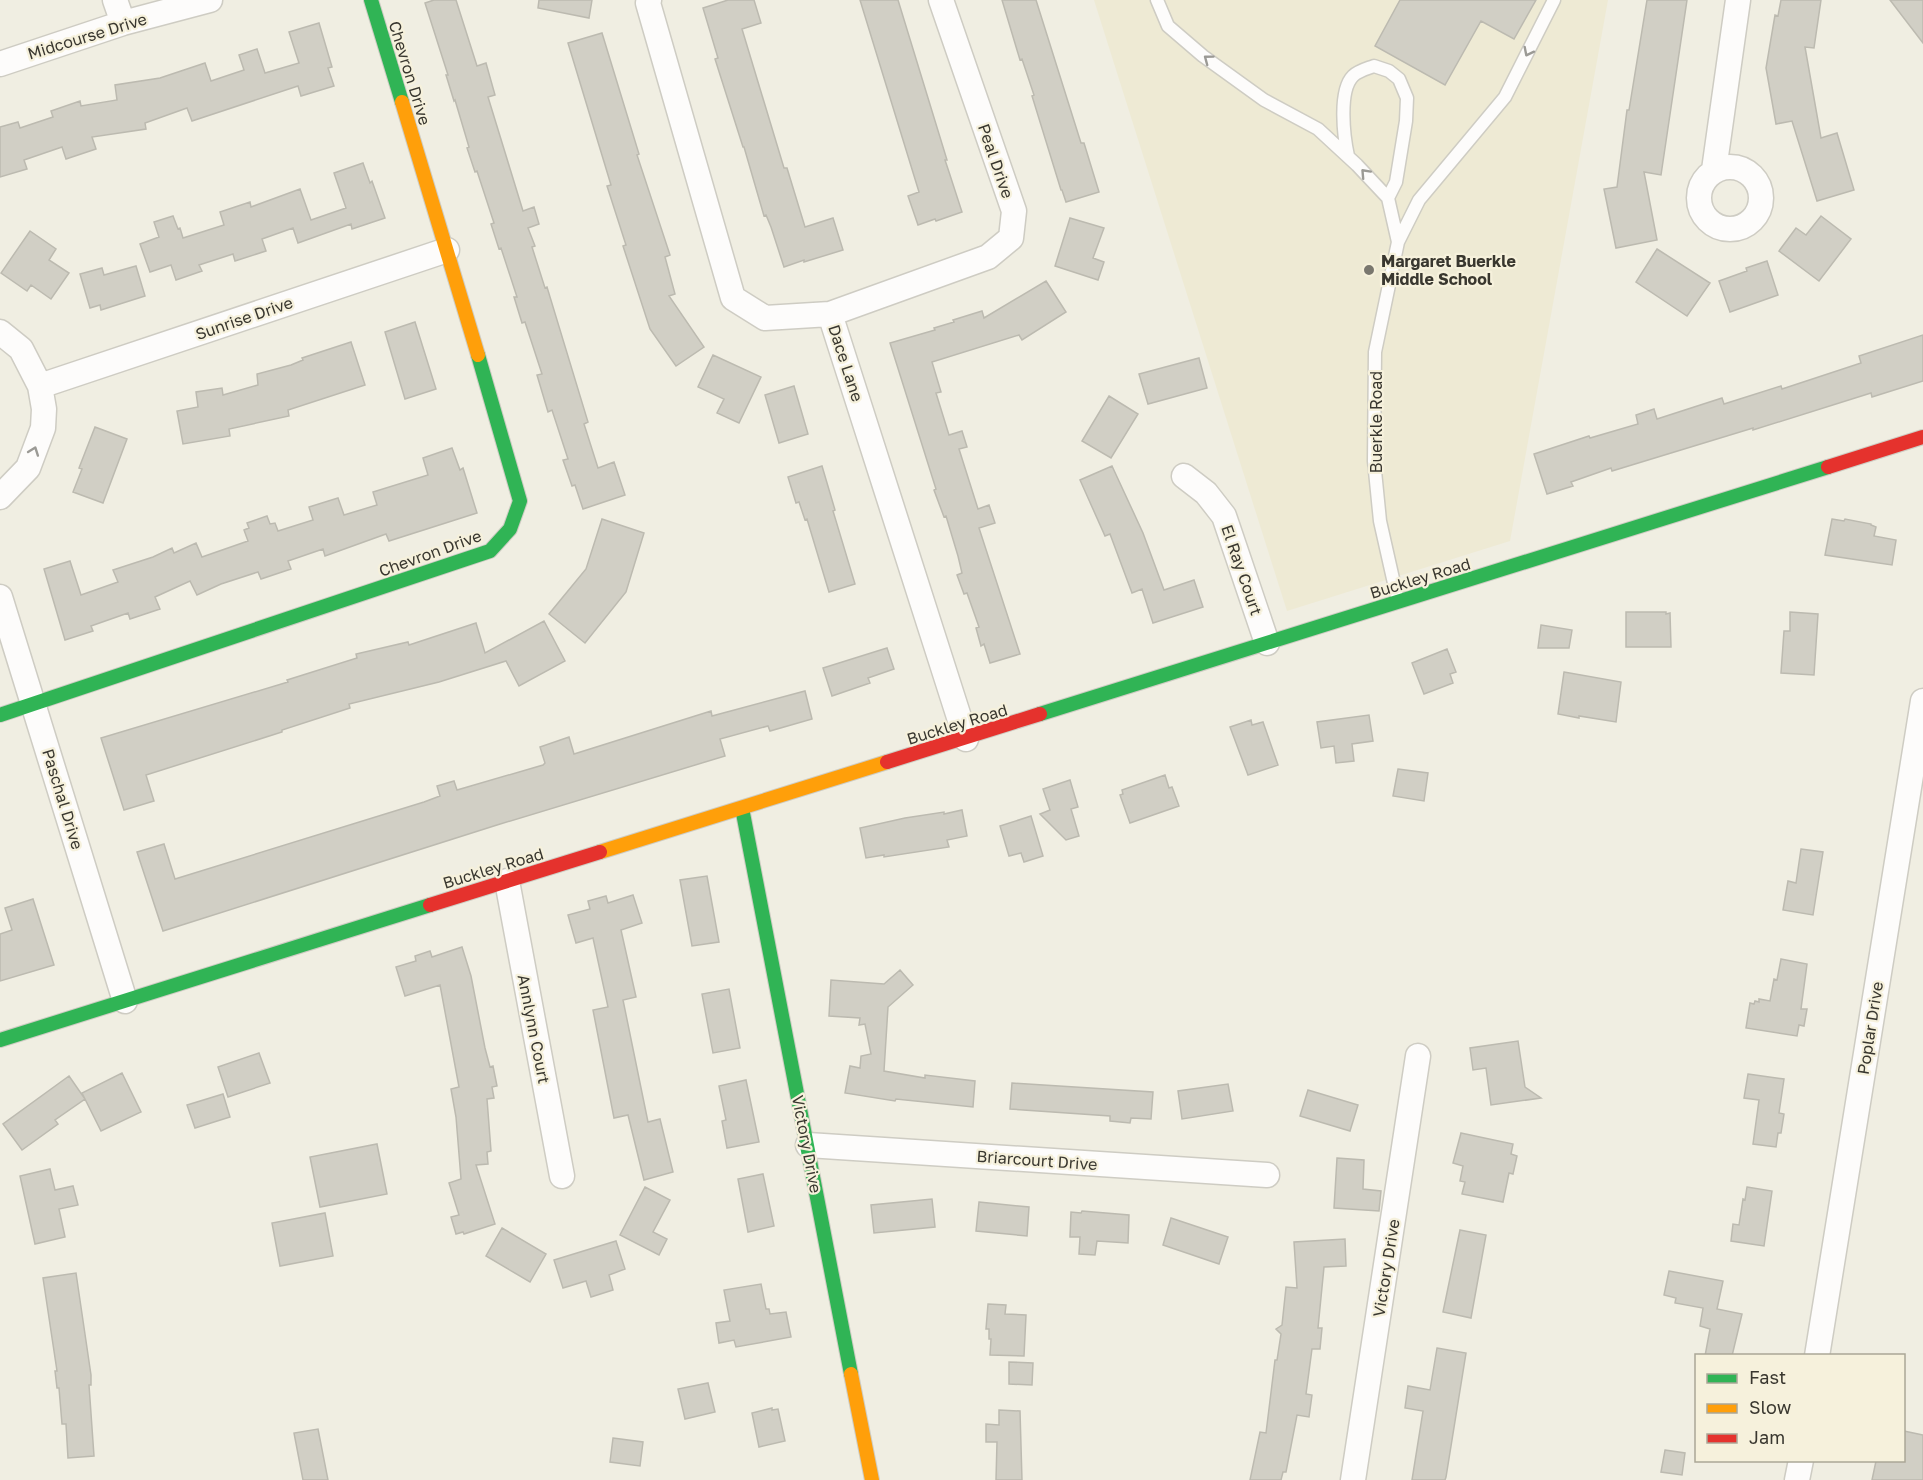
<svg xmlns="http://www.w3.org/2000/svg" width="1923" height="1480" viewBox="0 0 1923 1480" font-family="'Golos Text',sans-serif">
	<rect width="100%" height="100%" fill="#f0eee2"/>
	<path fill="#eeead4" d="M1094,0H1608L1510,541L1287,611Z"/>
	<path fill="#d1cfc5" stroke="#bcbab0" stroke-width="1.5" d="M434,0H456L477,66L486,63L495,95L488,97L523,211L534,207L539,224L528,228L535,246L532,247L545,288L547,287L588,422L584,424L598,468L614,462L625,495L583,509L575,485L572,486L563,460L568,459L552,410L548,412L537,375L542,374L525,322L522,323L514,297H517L501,248L499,249L491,224L494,223L477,171L475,172L467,148L469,147L455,100L454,101L446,75H448L425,3Z
		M539,0H592L589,18L538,8Z
		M728,0H754L761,23L742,29L784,168H787L805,227L833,218L843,250L804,262V260L784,267L771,227L766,215L764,216L744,147H743L715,59L718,58L703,8Z
		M860,0H898L947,160H945L949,172L962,212L936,221L935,219L918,225L908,196L919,192Z
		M1002,0H1036L1081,143H1084L1099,192L1066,202L1062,190H1061L1032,96L1034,95L1022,59L1020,60Z
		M1400,0H1536L1514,39L1481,21L1445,85L1375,46Z
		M1647,0H1687L1661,175L1644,172L1657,240L1616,248L1604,189L1617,187L1627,110H1629Z
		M1781,0H1821L1814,48L1805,47L1821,138L1837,133L1854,190L1817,201L1792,121L1776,124L1766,68L1775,15L1778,16Z
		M1890,0H1923V43Z
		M319,23L332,67L328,68L334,86L301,96L298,86L192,121L187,108L145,123L146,129L92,137L96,149L66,159L62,147L24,160L27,169L0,177V127L18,122L20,128L53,117L51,111L80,101L81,106L117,100L115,85L160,78L205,63L211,81L244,70L239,55L257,49L265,73L299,63L289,32Z
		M602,33L639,154L637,155L670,255L665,257L675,294L669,296L704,347L676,366L650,329L623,246L626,245L607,186L611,185L568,43Z
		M363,163L370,183L372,181L385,218L352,229L351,224L298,243L293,228L262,239L266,251L235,261L233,254L199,265L202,271L176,280L171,265L150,272L140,244L159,237L154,222L173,216L178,229L180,228L183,238L224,225L220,212L250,202L251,207L300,189L311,220L346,208L334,173Z
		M1821,216L1851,239L1819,281L1779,251L1796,228L1806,235Z
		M1070,218L1104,228L1093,258L1104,262L1098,280L1055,266Z
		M30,231L56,249L49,260L69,273L51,299L31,285L27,291L1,273Z
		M1657,249L1710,283L1687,316L1636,282Z
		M1767,261L1778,295L1730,312L1719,281L1747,271L1746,268Z
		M136,266L145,296L101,310L100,305L90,308L80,274L102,268L104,275Z
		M1046,281L1066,312L1022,340L1019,335L932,362L941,392L936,393L949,435L962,431L967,447L959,449L978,509L989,505L995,523L979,528L1020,654L990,663L984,644L981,646L976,628L979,627L967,593L964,594L957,575L962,573L958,556L946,516L944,517L934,490L936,489L890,343L935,330L934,328L954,322L953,320L982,311L984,318Z
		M415,322L436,389L405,399L385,332Z
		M1923,335V381L1872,397L1871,393L1753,430V428L1612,471L1611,468L1571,482L1573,486L1547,494L1534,454L1589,436L1590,438L1638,424L1636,415L1654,409L1657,419L1722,398L1724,404L1781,386L1782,389L1861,363L1859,356Z
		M351,342L365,385L288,410L289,416L229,429L230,436L183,444L177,411L198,407L196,392L222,388L223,395L258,385L257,374L291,365L303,360L302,358Z
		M713,355L761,377L739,423L717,413L724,399L698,387Z
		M1199,358L1207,388L1148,404L1139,374Z
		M794,386L808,434L779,443L765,395Z
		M1109,396L1138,414L1111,458L1082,441Z
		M95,427L127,439L103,503L73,492L82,469L79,468Z
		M452,448L460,470L463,468L477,513L389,541L386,534L325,556L323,549L288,561L291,569L261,579L258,572L221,584L197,595L190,581L155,597L160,609L130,619L128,613L91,626L93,631L65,640L44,569L70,561L81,595L118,582L113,570L153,557L172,548L174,553L196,543L202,557L248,541L244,530L249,528L247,523L267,516L270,524L275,523L278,531L313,520L309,507L338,498L344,515L377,505L373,492L428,475L423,458Z
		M822,466L835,510L833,511L855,584L829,592L807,519L805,520L799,502L796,503L788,477Z
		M1112,466L1143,533L1164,590L1194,580L1203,607L1153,623L1142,589L1132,593L1110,534L1105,536L1080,480Z
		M602,519L644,533L626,592L585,643L549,614L586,569Z
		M1832,519L1844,521L1845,519L1871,524V525L1876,527L1874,536L1896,540L1892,565L1825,555Z
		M1626,612H1666V614L1670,613L1671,647H1626Z
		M1790,612L1818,614L1814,675L1781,673L1784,631H1790Z
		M544,621L565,661L519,686L506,661L439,682L349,704L350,708L282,730V732L146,775L154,801L124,810L101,738L288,682L287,680L357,658L356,654L408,642L409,645L476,623L485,653Z
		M1541,625L1572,630L1569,648H1538Z
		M887,648L894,669L868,678L870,683L832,696L823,668Z
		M1447,649L1456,672L1450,674L1453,683L1424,694L1412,663Z
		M1564,672L1621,682L1616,722L1579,716V718L1558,714Z
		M805,691L812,719L770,731L768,726L720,739L725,756L497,825L163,931L137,852L164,844L175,879L424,802L440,796L437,786L454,781L457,790L543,765L545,763L540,747L569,737L574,754L711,711L712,716Z
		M1369,715L1373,741L1352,744L1354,761L1336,763L1334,746L1321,748L1317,722Z
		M1251,720L1252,725L1263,722L1278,765L1248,775L1230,727Z
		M1398,769L1428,773L1424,801L1393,796Z
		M1165,775L1169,788L1172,787L1179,806L1130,823L1120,795L1123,794L1122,790Z
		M1070,780L1078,807L1071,809L1079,836L1066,840L1040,814L1050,810L1043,789Z
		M962,810L967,836L947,840L949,847L884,857V855L866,858L860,828L905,818L944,812V814Z
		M1031,816L1043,856L1024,862L1021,853L1009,856L1000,826Z
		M1801,849L1823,852L1813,915L1783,910L1788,881L1796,883Z
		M707,876L719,942L692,946L680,880Z
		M633,895L642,923L621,930L636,997L623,1000L648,1122L660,1119L673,1172L644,1180L628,1115L614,1118L593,1010L608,1007L593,938L576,943L568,915L590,909L588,901L606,896L608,903Z
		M33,899L54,965L0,981V934L12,930L5,908Z
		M462,947L471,976L485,1048L490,1067L493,1066L497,1086L492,1087L494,1098L487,1099L491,1151L487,1152L488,1164L476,1165L495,1224L464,1234L463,1232L456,1234L451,1217L459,1215L449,1183L461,1179L456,1117L451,1089L459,1087L440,985L405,996L396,967L416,961L415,956L430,951L432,957Z
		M1781,959L1807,964L1801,1009H1807L1804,1026L1799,1025L1797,1036L1746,1028L1750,1003L1754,1004L1755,1001L1759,1002V999L1770,1001L1774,979L1777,980Z
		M900,970L913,985L888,1007L884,1071L925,1078V1075L975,1081L973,1107L896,1099L895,1101L845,1093L850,1066L860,1068L861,1056L871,1054L865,1024L859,1025L860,1018L829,1016L831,980L884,984Z
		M729,989L740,1048L713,1053L702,994Z
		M1518,1041L1525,1087L1541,1098L1491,1105L1486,1068L1473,1070L1470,1048Z
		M259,1053L270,1083L228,1097L218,1067Z
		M122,1073L141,1112L101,1131L82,1093Z
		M1748,1074L1784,1079L1779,1113L1784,1114L1781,1133H1778L1776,1147L1753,1144L1759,1100L1744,1098Z
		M69,1076L85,1099L55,1120L58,1124L22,1150L3,1124Z
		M746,1080L759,1142L727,1148L722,1121L726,1120L719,1086Z
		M1012,1083L1153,1092L1151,1119L1131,1118L1130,1123L1110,1121V1116L1010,1109Z
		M1228,1084L1233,1111L1182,1119L1178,1091Z
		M1308,1090L1358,1105L1350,1131L1300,1116Z
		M223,1094L230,1117L195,1128L187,1105Z
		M1461,1133L1513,1144L1511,1154L1517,1156L1513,1174L1509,1173L1503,1202L1462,1194L1465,1182L1460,1181L1463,1166L1453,1163Z
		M377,1144L387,1194L320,1207L310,1157Z
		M1337,1158L1364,1160L1363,1189L1381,1191L1379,1211L1334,1208Z
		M50,1169L55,1190L73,1186L78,1205L59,1209L65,1237L35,1244L20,1176Z
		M763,1174L774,1226L748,1232L738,1179Z
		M645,1187L670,1200L653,1232L667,1239L659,1255L620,1235Z
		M1747,1187L1772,1191L1764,1246L1731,1241L1733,1224L1739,1225L1743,1199L1745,1200Z
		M932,1199L935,1227L874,1233L871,1205Z
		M979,1202L1029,1207L1027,1236L976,1231Z
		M1082,1211L1129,1215L1128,1243L1097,1241L1095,1255L1079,1254L1080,1237H1070L1071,1212L1081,1213Z
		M325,1213L333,1256L280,1266L272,1223Z
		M1171,1218L1228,1237L1219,1264L1163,1245Z
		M502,1228L546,1254L530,1282L486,1256Z
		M1460,1230L1486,1235L1471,1318L1443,1312Z
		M1345,1239L1346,1266L1324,1267L1318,1328H1322L1320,1349H1312L1306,1394L1312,1395L1309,1417L1297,1415L1286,1472H1283L1281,1480H1250L1260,1432L1266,1433L1275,1360H1277L1281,1334L1276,1329L1282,1325L1286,1287L1297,1288L1294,1242Z
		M616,1241L625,1269L609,1275L613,1290L591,1297L586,1281L563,1288L554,1260Z
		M1669,1271L1723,1281L1717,1309L1742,1314L1732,1356H1705L1710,1329L1700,1326L1703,1308L1675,1303L1676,1298L1664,1295Z
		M76,1273L91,1375V1385H89L94,1456L68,1458L66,1424H62L59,1388H57L55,1371H57L43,1278Z
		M761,1284L766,1309H769L770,1314L786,1312L791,1337L736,1347L734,1340L719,1343L716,1323L730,1321L724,1290Z
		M988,1304L1006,1305L1005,1314L1026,1315L1024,1356L990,1355L991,1339H989V1329H986Z
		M1437,1348L1466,1353L1446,1477L1445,1480H1412L1423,1411L1405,1408L1408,1386L1430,1390Z
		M1009,1362L1033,1363L1032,1385L1009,1384Z
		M708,1383L715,1412L685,1419L678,1389Z
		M772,1408V1410L778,1409L785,1441L759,1447L752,1413Z
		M999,1410L1020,1411L1022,1480H996L997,1442H986V1424L999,1425Z
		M318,1429L328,1480H303L294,1433Z
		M1904,1431L1923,1435V1480H1872L1876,1461H1904Z
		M613,1438L643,1442L640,1466L610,1462Z
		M1665,1450L1685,1453L1682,1475L1661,1472Z"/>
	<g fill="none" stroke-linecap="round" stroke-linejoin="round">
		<defs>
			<path id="lane" d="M1157,0L1168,26L1203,56L1264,100L1318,129L1357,165L1388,198L1398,242
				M1348,156C1344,138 1338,91 1353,76C1358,71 1366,69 1374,66L1389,71L1399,79L1407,98L1406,121L1396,182L1388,198
				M1398,601L1380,521L1374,461L1375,352L1398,242L1419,200L1505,97L1554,0"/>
			<path id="street" d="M115,0L123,23
				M649,0L648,3L733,298L765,318L830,314L988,257L1011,238L1014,211L941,0
				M0,64L123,23L210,0
				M1699 198a31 31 0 1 1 62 0a31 31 0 1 1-62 0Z
				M1714,170L1738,0
				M830,314L966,739
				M0,332L21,349L40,386L44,409L43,428L28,468L0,497
				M40,386L447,250
				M1184,476L1206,493L1224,516L1267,643
				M0,597L125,1001
				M507,881L562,1176
				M808,1145L1267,1175
				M1817,1356L1923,701
				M1353,1480L1418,1056
				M1797,1480L1801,1460"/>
			<path id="fast" d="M371,0L402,102
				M1040,714L1828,467
				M0,715L490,551L510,529L520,501L478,355
				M742,808L851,1374
				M0,1040L430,905"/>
			<path id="slow" d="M402,102L478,355
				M600,852L887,762
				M851,1374L872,1480"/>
			<path id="jam" d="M1828,467L1923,437
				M887,762L1040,714
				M430,905L600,852"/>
		</defs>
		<use href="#lane" stroke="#ceccc3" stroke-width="15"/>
		<use href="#street" stroke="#ceccc3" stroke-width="27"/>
		<use href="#fast" stroke="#ceccc3" stroke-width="16"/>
		<use href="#slow" stroke="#ceccc3" stroke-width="16"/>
		<use href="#jam" stroke="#ceccc3" stroke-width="16"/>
		<use href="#lane" stroke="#fdfcfb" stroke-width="12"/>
		<use href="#street" stroke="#fdfcfb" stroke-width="24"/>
		<use href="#fast" stroke="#30b455" stroke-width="14"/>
		<use href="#slow" stroke="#ff9f0a" stroke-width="14"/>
		<use href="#jam" stroke="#e5322d" stroke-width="14"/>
	</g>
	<defs><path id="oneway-chevron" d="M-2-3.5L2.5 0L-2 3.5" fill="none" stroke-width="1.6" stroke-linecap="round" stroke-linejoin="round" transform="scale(1.5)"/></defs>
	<g stroke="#9b9a95">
		<use href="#oneway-chevron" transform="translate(1528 52) rotate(117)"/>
		<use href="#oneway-chevron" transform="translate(1208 59) rotate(-143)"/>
		<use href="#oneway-chevron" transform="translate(1365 173) rotate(-133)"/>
		<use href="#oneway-chevron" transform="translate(34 451) rotate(-70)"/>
	</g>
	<circle fill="#79776e" stroke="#f6f1dc" stroke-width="2" cx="1369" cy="270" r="6"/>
	<g text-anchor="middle" stroke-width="4.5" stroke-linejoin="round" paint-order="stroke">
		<g font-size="16" fill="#39372f" stroke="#f6f1dc">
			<text transform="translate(87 36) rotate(-17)" y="6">Midcourse Drive</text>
			<text transform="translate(410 73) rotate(73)" y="6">Chevron Drive</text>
			<text transform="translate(996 161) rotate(71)" y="6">Peal Drive</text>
			<text transform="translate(244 318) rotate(-19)" y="6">Sunrise Drive</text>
			<text transform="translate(846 363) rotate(72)" y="6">Dace Lane</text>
			<text transform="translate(1376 422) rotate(-90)" y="6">Buerkle Road</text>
			<text transform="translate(430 553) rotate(-20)" y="6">Chevron Drive</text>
			<text transform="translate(1242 570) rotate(71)" y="6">El Ray Court</text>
			<text transform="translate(1420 578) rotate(-17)" y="6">Buckley Road</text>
			<text transform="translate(957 724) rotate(-17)" y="6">Buckley Road</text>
			<text transform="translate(63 799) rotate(73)" y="6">Paschal Drive</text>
			<text transform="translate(493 868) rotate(-17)" y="6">Buckley Road</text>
			<text transform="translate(1870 1028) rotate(-81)" y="6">Poplar Drive</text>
			<text transform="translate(534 1029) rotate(79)" y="6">Annlynn Court</text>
			<text transform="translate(807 1144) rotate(79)" y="6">Victory Drive</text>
			<text transform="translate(1037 1160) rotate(4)" y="6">Briarcourt Drive</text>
			<text transform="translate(1386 1268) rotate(-81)" y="6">Victory Drive</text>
		</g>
		<g font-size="16" font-weight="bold" fill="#39372f" stroke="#f6f1dc" text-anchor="start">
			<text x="1381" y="267">Margaret Buerkle<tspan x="1381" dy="18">Middle School</tspan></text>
		</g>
	</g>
	<rect x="1695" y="1354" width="210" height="108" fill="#f6f1dc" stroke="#aaa797" stroke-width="1.5"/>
	<rect x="1707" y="1374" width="30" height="9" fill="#30b455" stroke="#aaa797" stroke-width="1.5"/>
	<text x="1749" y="1384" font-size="18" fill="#39372f">Fast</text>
	<rect x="1707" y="1404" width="30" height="9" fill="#ff9f0a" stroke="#aaa797" stroke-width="1.5"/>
	<text x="1749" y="1414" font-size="18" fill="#39372f">Slow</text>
	<rect x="1707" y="1434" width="30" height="9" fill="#e5322d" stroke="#aaa797" stroke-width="1.5"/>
	<text x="1749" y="1444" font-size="18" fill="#39372f">Jam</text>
</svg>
